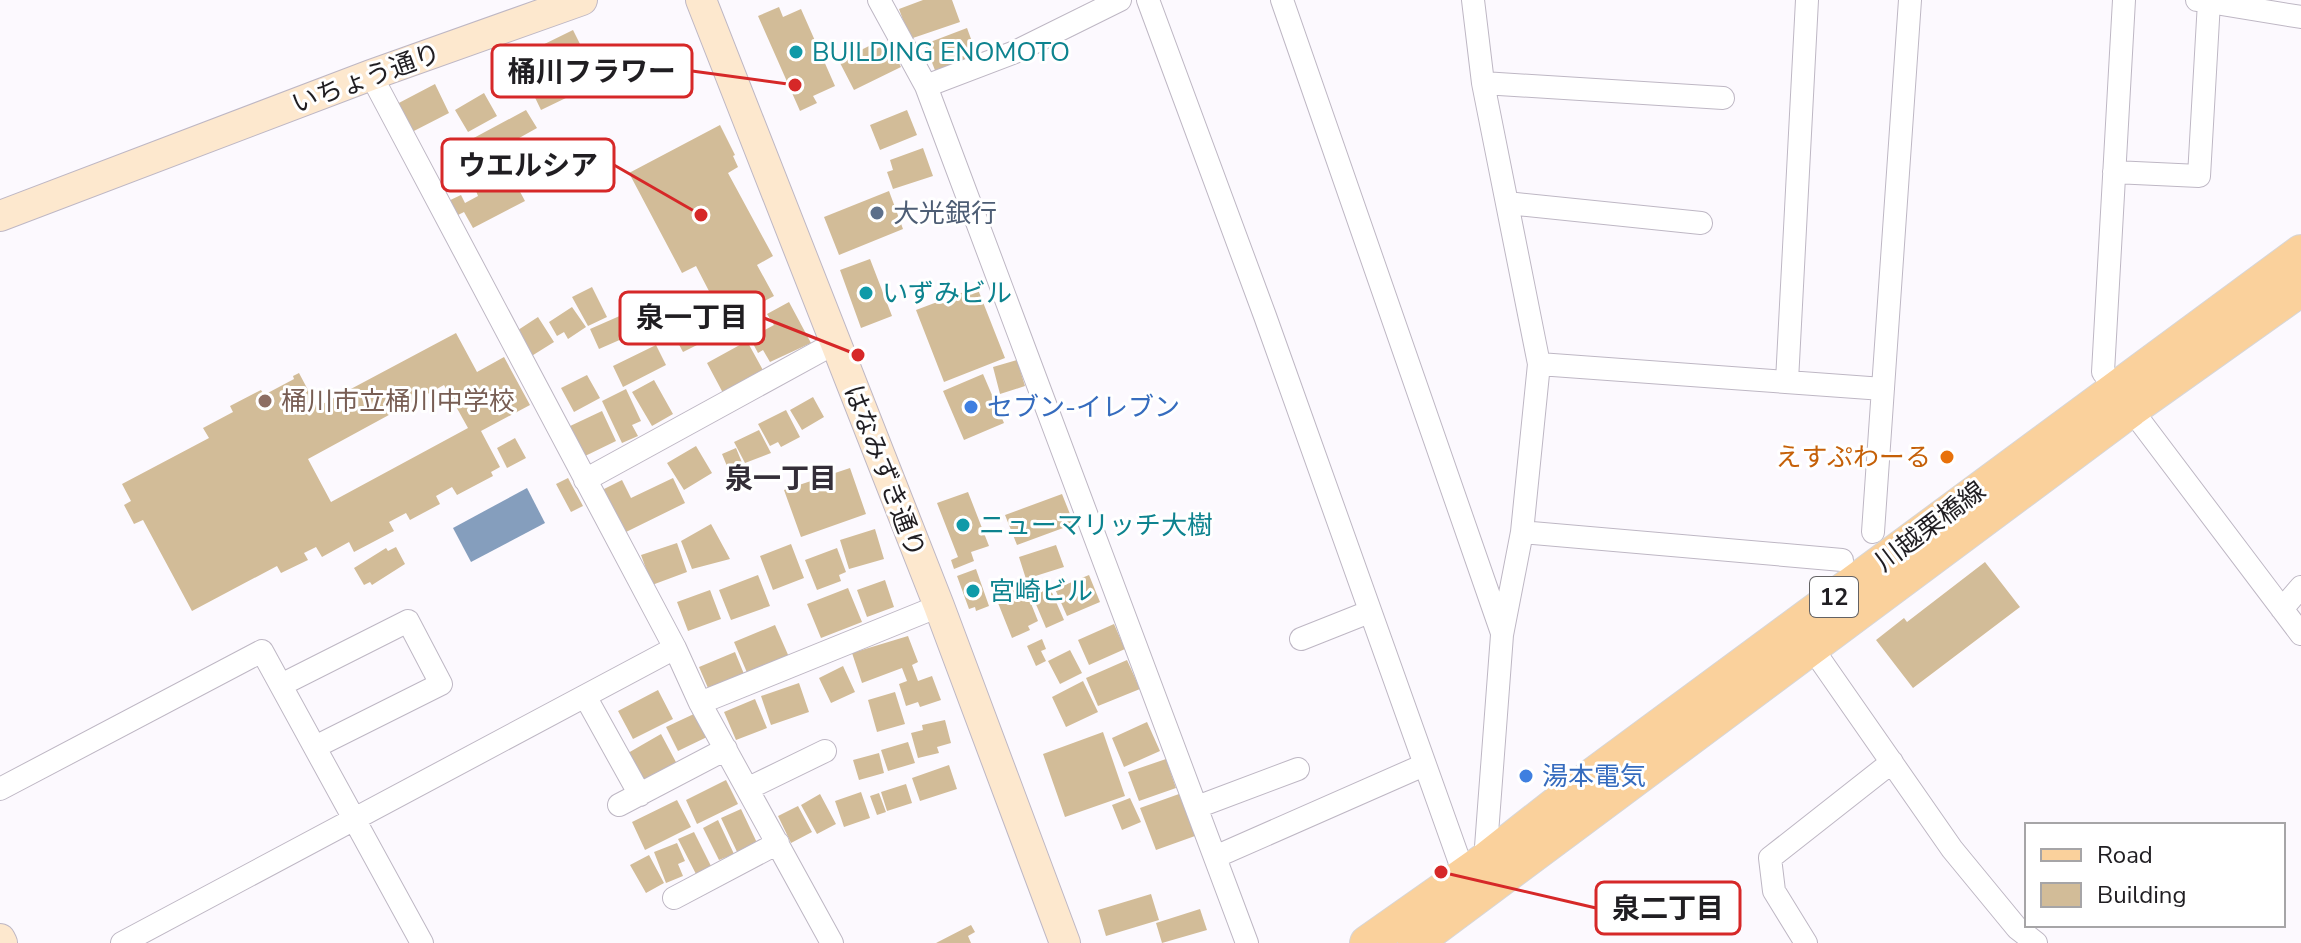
<svg xmlns="http://www.w3.org/2000/svg" width="2301" height="943" viewBox="0 0 2301 943" font-family="'Nunito Sans','Noto Sans JP',sans-serif">
	<rect width="100%" height="100%" fill="#fcf9fe"/>
	<path fill="#859ebd" d="M527,488L545,523L471,562L453,528Z"/>
	<path fill="#d2bc98" fill-rule="evenodd" d="M923,0H952L960,22L910,39L899,9Z
		M779,7L783,17L801,9L835,86L813,96L817,103L800,111L758,16Z
		M967,28L978,58L936,73L925,44Z
		M573,30L599,82L541,110L516,58Z
		M889,43L901,67L854,90L839,61L873,44L876,49Z
		M435,84L449,113L410,133L395,105Z
		M484,93L497,116L468,132L455,110Z
		M526,110L537,128L480,160L470,140Z
		M907,110L917,135L880,150L870,125Z
		M720,125L735,155L733,156L738,167L728,173L773,256L757,265L774,296L725,322L696,266L682,273L629,173Z
		M923,148L933,176L893,189L887,172L893,170L890,160Z
		M510,173L525,201L473,228L464,212L454,217L446,202L461,195L465,203L478,196L476,191Z
		M889,191L903,229L839,255L824,217Z
		M870,259L892,316L861,328L840,270Z
		M592,287L607,317L588,326L572,297Z
		M977,287L1005,358L944,382L916,310Z
		M703,291L725,332L713,339L710,333L694,341L697,345L683,352L669,326L674,323L670,316L681,311L678,304Z
		M789,302L811,343L770,362L763,350L758,353L750,338L774,325L767,314Z
		M572,307L586,327L568,339L564,332L557,336L549,322Z
		M631,311L640,331L599,349L590,329Z
		M538,317L554,342L530,357L515,332Z
		M456,333L477,372L504,357L530,405L481,431L500,467L491,472L493,476L457,495L452,487L436,496L440,504L410,520L406,513L389,522L394,531L354,552L349,542L322,557L316,547L304,553L308,560L281,573L277,566L192,611L143,520L134,524L124,505L131,501L122,484L209,438L203,428L233,412L230,406L261,390L264,395L294,379L293,376L299,373L317,407ZM444,385L468,428L331,502L308,459Z
		M747,341L764,372L723,393L707,363Z
		M656,345L666,365L623,387L613,366Z
		M1017,360L1025,386L1000,394L993,367Z
		M983,374L1004,423L964,440L943,391Z
		M587,375L600,398L574,412L561,388Z
		M654,380L673,414L652,426L632,392Z
		M626,389L641,421L632,425L638,436L622,443L602,401Z
		M813,397L824,417L802,430L790,410Z
		M786,410L800,437L781,447L778,442L770,446L758,424Z
		M602,411L616,441L583,457L568,427Z
		M759,430L771,453L745,463L734,442Z
		M515,438L526,458L507,468L497,448Z
		M696,446L712,473L684,490L667,463Z
		M736,448L743,465L729,471L722,454Z
		M850,468L866,514L801,537L784,490Z
		M568,478L583,506L571,512L556,484Z
		M673,478L685,503L624,533L602,490L622,480L631,498Z
		M968,492L989,546L971,552L974,561L954,569L951,560L958,557L937,503Z
		M1062,494L1074,524L1017,545L1005,515Z
		M711,524L730,559L692,569L681,541Z
		M875,529L884,559L849,569L840,540Z
		M677,543L687,572L652,585L641,555Z
		M791,544L804,578L773,590L760,556Z
		M1056,545L1064,567L1026,579L1019,557Z
		M396,547L405,564L372,585L370,582L364,585L354,568L386,548L388,551Z
		M837,548L846,572L839,575L841,581L817,590L805,560Z
		M1985,562L2020,607L1913,688L1876,640L1904,618L1907,622Z
		M976,569L989,606L976,611L975,607L969,609L957,576Z
		M758,575L770,606L731,620L719,590Z
		M1089,575L1100,602L1067,616L1055,589Z
		M885,580L894,607L867,617L857,590Z
		M1024,586L1038,621L1028,626L1030,630L1012,638L996,598Z
		M848,588L862,622L821,638L807,604Z
		M1050,588L1064,620L1046,628L1032,595Z
		M710,590L721,619L688,631L677,602Z
		M1114,624L1125,649L1089,665L1078,640Z
		M775,625L789,657L748,675L734,642Z
		M908,636L918,662L912,665L918,681L932,676L941,700L920,707L918,702L906,706L899,684L907,681L902,668L862,683L852,653Z
		M1042,639L1046,649L1041,651L1046,661L1036,666L1027,646Z
		M1070,650L1082,673L1060,684L1048,661Z
		M735,652L744,674L708,688L699,667Z
		M1127,660L1140,689L1098,706L1086,678Z
		M843,666L855,692L831,703L819,678Z
		M1083,681L1098,712L1066,727L1052,697Z
		M799,683L809,712L771,725L761,696Z
		M658,690L673,719L633,739L618,711Z
		M895,692L905,724L877,732L868,700Z
		M755,699L767,728L736,740L724,712Z
		M696,713L707,737L678,751L666,727Z
		M945,720L951,743L937,747L939,753L918,758L911,733L923,730L922,725Z
		M1147,722L1160,751L1124,767L1112,738Z
		M1103,732L1125,796L1065,817L1043,754Z
		M661,734L677,764L644,782L628,753Z
		M908,742L915,763L888,771L881,750Z
		M879,753L884,773L859,780L853,760Z
		M1166,759L1176,788L1139,801L1128,772Z
		M949,765L957,789L920,801L912,778Z
		M726,780L738,804L697,824L686,800Z
		M906,784L912,803L887,811L881,792Z
		M861,792L870,818L844,827L835,801Z
		M879,793L886,812L877,815L870,796Z
		M820,794L836,824L817,834L801,805Z
		M1179,794L1195,836L1156,850L1140,808Z
		M1130,798L1141,822L1122,830L1112,805Z
		M677,800L691,827L645,850L632,822Z
		M798,806L812,832L791,843L778,816Z
		M741,809L758,845L738,854L721,818Z
		M718,820L734,854L719,860L703,828Z
		M694,832L711,866L696,874L678,839Z
		M677,843L685,861L678,864L683,876L666,883L654,852Z
		M649,855L664,883L646,893L630,865Z
		M1151,894L1159,920L1106,936L1098,910Z
		M1200,909L1207,930L1162,943L1156,923Z
		M971,925L975,932L968,936L971,943H936Z"/>
	<g fill="none" stroke-linecap="round" stroke-linejoin="round">
		<defs>
			<path id="street" d="M879,0L926,86L1247,943
				M1148,0L1265,316L1464,874
				M1282,0L1502,633
				M1473,0L1483,83L1539,364L1522,532L1502,635L1485,860
				M2124,0L2103,372L2301,634
				M2197,0L2301,17
				M371,75L675,648L700,703L832,943
				M1483,83L1723,98
				M926,86L1015,52L1120,0
				M2114,172L2199,176L2209,2
				M1507,203L1701,223
				M1539,364L1883,389
				M1787,381L1807,0
				M585,480L835,343
				M1522,532L1842,560
				M1873,532L1910,0
				M2282,609L2301,587
				M1301,639L1369,612
				M1812,648L1952,849L2017,928L2036,943
				M281,685L408,621L441,684L315,747
				M585,696L640,795
				M700,703L939,606
				M749,788L825,751
				M0,789L262,651L422,943
				M619,805L726,749
				M1197,807L1298,769
				M1215,857L1424,765
				M674,898L778,843
				M122,943L675,648
				M1806,943L1774,891L1770,858L1892,762"/>
			<path id="secondary" d="M701,0L939,606L1065,943
				M0,216L371,75L582,0
				M0,939L2,943"/>
			<path id="primary" d="M1367,943L1485,860L1593,775L2301,252
				M1415,943L2132,409L2301,289"/>
		</defs>
		<use href="#street" stroke="#beb7c4" stroke-width="24"/>
		<use href="#secondary" stroke="#beb7c4" stroke-width="32"/>
		<use href="#primary" stroke="#d7d6d7" stroke-width="36"/>
		<use href="#street" stroke="#fff" stroke-width="22"/>
		<use href="#secondary" stroke="#fde8ce" stroke-width="30"/>
		<use href="#primary" stroke="#fad19c" stroke-width="34"/>
	</g>
	<g fill="#0f9aa8" stroke="#fff" stroke-width="3">
		<circle cx="796" cy="52" r="8"/>
		<circle cx="866" cy="293" r="8"/>
		<circle cx="963" cy="525" r="8"/>
		<circle cx="973" cy="591" r="8"/>
	</g>
	<circle fill="#5c6f8a" stroke="#fff" stroke-width="3" cx="877" cy="213" r="8"/>
	<circle fill="#8d6e63" stroke="#fff" stroke-width="3" cx="265" cy="401" r="8"/>
	<g fill="#3f7fe0" stroke="#fff" stroke-width="3">
		<circle cx="971" cy="407" r="8"/>
		<circle cx="1526" cy="776" r="8"/>
	</g>
	<circle fill="#e8710a" stroke="#fff" stroke-width="3" cx="1947" cy="457" r="8"/>
	<g text-anchor="middle" stroke-width="6" stroke-linejoin="round" paint-order="stroke">
		<rect fill="#fff" stroke="#636264" stroke-width="2" x="1810" y="577" width="48" height="40" rx="6"/>
		<g font-size="24" font-weight="bold" fill="#201e22">
			<text x="1834" y="605">12</text>
		</g>
		<g font-size="26" fill="#0d838f" stroke="#fff" text-anchor="start">
			<text x="812" y="61">BUILDING ENOMOTO</text>
			<text x="882" y="302">いずみビル</text>
			<text x="979" y="534">ニューマリッチ大樹</text>
			<text x="989" y="600">宮崎ビル</text>
		</g>
		<g font-size="26" fill="#201e22" stroke="#fff">
			<text transform="translate(366 78) rotate(-20)" y="9">いちょう通り</text>
			<text transform="translate(885 471) rotate(69)" y="9">はなみずき通り</text>
			<text transform="translate(1930 526) rotate(-37)" y="9">川越栗橋線</text>
		</g>
		<g font-size="26" fill="#4e5e75" stroke="#fff" text-anchor="start">
			<text x="893" y="222">大光銀行</text>
		</g>
		<g font-size="26" fill="#785e54" stroke="#fff" text-anchor="start">
			<text x="281" y="410">桶川市立桶川中学校</text>
		</g>
		<g font-size="26" fill="#366cbe" stroke="#fff" text-anchor="start">
			<text x="987" y="416">セブン-イレブン</text>
			<text x="1542" y="785">湯本電気</text>
		</g>
		<g font-size="26" fill="#c56008" stroke="#fff" text-anchor="end">
			<text x="1931" y="466">えすぷわーる</text>
		</g>
		<g font-size="28" font-weight="bold" fill="#342e38" stroke="#fff">
			<text x="781" y="488">泉一丁目</text>
		</g>
	</g>
	<path fill="none" stroke="#d62828" stroke-width="3" d="M795 85L692 71M701 215L614 165M858 355L764 318M1441 872L1596 908"/>
	<g fill="#d62828" stroke="#fff" stroke-width="3">
		<circle cx="795" cy="85" r="8"/>
		<circle cx="701" cy="215" r="8"/>
		<circle cx="858" cy="355" r="8"/>
		<circle cx="1441" cy="872" r="8"/>
	</g>
	<g fill="#fff" stroke="#d62828" stroke-width="3">
		<rect x="492" y="45" width="200" height="52" rx="8"/>
		<rect x="442" y="139" width="172" height="52" rx="8"/>
		<rect x="620" y="292" width="144" height="52" rx="8"/>
		<rect x="1596" y="882" width="144" height="52" rx="8"/>
	</g>
	<g font-size="28" text-anchor="middle" font-weight="bold" fill="#201e22">
		<text x="592" y="81">桶川フラワー</text>
		<text x="528" y="175">ウエルシア</text>
		<text x="692" y="327">泉一丁目</text>
		<text x="1668" y="918">泉二丁目</text>
	</g>
	<rect x="2025" y="823" width="260" height="104" fill="#ffffff" stroke="#a6a5a7" stroke-width="2"/>
	<rect x="2041" y="849" width="40" height="12" fill="#fad19c" stroke="#a6a5a7" stroke-width="2"/>
	<text x="2097" y="863" font-size="24" fill="#201e22">Road</text>
	<rect x="2041" y="883" width="40" height="24" fill="#d2bc98" stroke="#a6a5a7" stroke-width="2"/>
	<text x="2097" y="903" font-size="24" fill="#201e22">Building</text>
</svg>
